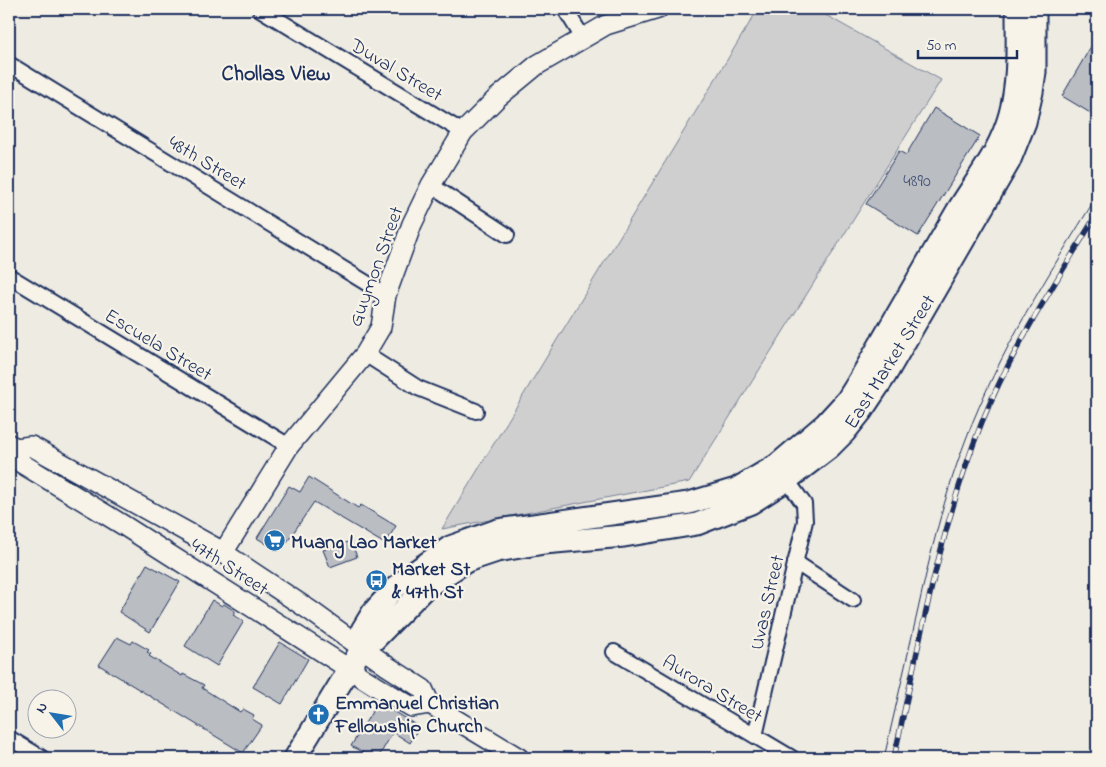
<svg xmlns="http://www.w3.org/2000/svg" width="1106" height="767" viewBox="0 0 1106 767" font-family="'Indie Flower',sans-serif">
	<rect width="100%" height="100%" fill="#eeebe2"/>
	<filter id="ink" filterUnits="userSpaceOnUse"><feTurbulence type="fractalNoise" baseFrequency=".02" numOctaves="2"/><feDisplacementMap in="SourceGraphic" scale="10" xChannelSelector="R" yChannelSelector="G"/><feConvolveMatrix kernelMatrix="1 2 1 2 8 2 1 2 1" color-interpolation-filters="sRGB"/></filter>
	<g filter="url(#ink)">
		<path fill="#cfcfcf" stroke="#757f96" d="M758,9H815L941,80L689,482L442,529Z"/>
		<path fill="#babdc2" stroke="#1b2f5e" d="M1097,36V117L1062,96Z
			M934,108L980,136L918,236L866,204L899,151L906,155Z
			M309,477L358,508L361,505L396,526L385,544L314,502L283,548L280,546L278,551L257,538L289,486L300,492Z
			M351,541L357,557L330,567L323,550Z
			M147,564L180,582L150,632L119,612Z
			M212,600L222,606L224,604L235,611L233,615L244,621L217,666L185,646Z
			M117,637L131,644L133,641L149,650L147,652L151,654L149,656L182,676L183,674L204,685L202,688L240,712L243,709L254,715L252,719L262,725L243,753L99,665Z
			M280,642L308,659L282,704L253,687Z
			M378,702L419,727L410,743L393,732L378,758H372L351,746Z"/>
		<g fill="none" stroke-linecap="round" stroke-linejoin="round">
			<defs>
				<path id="street" d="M260,9L463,132
					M565,9L583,38
					M9,64L386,295
					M431,185L507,235
					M9,276L289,446
					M365,354L418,388L476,411
					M795,562L853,600
					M614,652L792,758
					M755,736L805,521L804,504L787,480
					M9,738L42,758"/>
				<path id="secondary" d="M9,444L16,448L31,446L216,548L311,611L387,666L423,689L430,704L519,758
					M16,448L21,463L123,525L379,688L412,707L430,704
					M223,553L289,446L365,354L381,327L386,295L412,224L431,185L463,132L497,98L537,65L606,25L658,9"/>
				<path id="primary" d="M362,648V630L373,612L395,588L413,573L450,547L498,530L689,503L736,489L777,465L825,424L847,400L857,384C890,327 923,270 956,213C975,181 1000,152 1010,114C1019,80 1017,43 1017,9
					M295,758L362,648L375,639L425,588L467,561L497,551L544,543L624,536L697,524L751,503L787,480L829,448L845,432L861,412L885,376L1009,162L1025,122L1032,92L1035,72V9"/>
			</defs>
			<use href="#street" stroke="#1b2f5e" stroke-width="18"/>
			<use href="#secondary" stroke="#1b2f5e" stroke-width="22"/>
			<use href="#primary" stroke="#1b2f5e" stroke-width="25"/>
			<use href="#street" stroke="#f7f3e8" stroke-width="14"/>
			<use href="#secondary" stroke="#f7f3e8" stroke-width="19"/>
			<use href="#primary" stroke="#f7f3e8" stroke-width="21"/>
			<path stroke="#1b2f5e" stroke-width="1" d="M884,758C895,710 906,662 917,614C930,555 944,496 966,439C999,352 1048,275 1097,196"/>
			<defs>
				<path id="rail" d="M894,758C919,646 939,530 982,422C1012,348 1056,282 1097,214"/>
			</defs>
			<use href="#rail" stroke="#1b2f5e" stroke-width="5.5"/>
			<use href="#rail" stroke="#f7f3e8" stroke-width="4" stroke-dasharray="11" stroke-linecap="butt"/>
		</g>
	</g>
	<defs>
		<symbol id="supermarket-disc" viewBox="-11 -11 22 22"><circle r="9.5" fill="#1f6fb2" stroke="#f7f3e8"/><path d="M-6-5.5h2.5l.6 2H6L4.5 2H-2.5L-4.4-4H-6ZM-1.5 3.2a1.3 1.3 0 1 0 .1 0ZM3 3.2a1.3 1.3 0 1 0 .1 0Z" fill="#fff"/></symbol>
		<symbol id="bus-disc" viewBox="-11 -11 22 22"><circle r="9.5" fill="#1f6fb2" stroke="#f7f3e8"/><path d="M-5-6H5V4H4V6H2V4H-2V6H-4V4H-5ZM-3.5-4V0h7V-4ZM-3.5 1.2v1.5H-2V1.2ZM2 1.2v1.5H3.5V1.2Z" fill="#fff"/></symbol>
		<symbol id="church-disc" viewBox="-11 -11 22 22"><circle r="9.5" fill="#1f6fb2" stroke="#f7f3e8"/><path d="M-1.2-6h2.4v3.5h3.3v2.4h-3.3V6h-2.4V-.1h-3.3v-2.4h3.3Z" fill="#fff"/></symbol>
	</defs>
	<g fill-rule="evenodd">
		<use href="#supermarket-disc" x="262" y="528" width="25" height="25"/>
		<use href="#bus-disc" x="364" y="568" width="25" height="25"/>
		<use href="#church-disc" x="306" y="702" width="25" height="25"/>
	</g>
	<g text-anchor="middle" stroke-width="4.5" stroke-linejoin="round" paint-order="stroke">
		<g font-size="18" fill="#435277">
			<text x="917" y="186">4890</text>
		</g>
		<g font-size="20" fill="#1b2f5e" stroke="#f7f3e8">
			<text transform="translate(397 69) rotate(31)" y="7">Duval Street</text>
			<text transform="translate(208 162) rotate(31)" y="7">48th Street</text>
			<text transform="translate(375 266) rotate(-70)" y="7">Guymon Street</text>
			<text transform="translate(159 344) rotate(31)" y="7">Escuela Street</text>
			<text transform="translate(889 361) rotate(-58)" y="7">East Market Street</text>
			<text transform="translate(230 566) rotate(33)" y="7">47th Street</text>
			<text transform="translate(766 602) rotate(-77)" y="7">Uvas Street</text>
			<text transform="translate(713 688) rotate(31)" y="7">Aurora Street</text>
		</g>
		<g font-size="20" font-weight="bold" fill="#1b2f5e" stroke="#f7f3e8" text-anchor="start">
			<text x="291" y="548">Muang Lao Market</text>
			<text x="392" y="575">Market St<tspan x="392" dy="23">&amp; 47th St</tspan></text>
			<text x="335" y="709">Emmanuel Christian<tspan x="335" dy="23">Fellowship Church</tspan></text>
		</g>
		<g font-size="22" font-weight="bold" fill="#1b2f5e" stroke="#f7f3e8">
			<text x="276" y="80">Chollas View</text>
		</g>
	</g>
	<rect width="1106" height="767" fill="none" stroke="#f7f3e8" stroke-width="30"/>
	<rect x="15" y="15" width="1076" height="737" fill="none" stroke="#1b2f5e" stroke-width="2" filter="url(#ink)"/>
	<g transform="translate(52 714) rotate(301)"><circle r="24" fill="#f7f3e8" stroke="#9fa5b1"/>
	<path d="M0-4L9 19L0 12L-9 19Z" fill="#1f6fb2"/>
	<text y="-8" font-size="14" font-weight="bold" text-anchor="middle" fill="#1b2f5e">N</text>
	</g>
	<path d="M918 50v8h99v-8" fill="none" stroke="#1b2f5e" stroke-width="2.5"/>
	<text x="926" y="50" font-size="15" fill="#1b2f5e" stroke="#f7f3e8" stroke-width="4" paint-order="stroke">50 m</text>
</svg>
